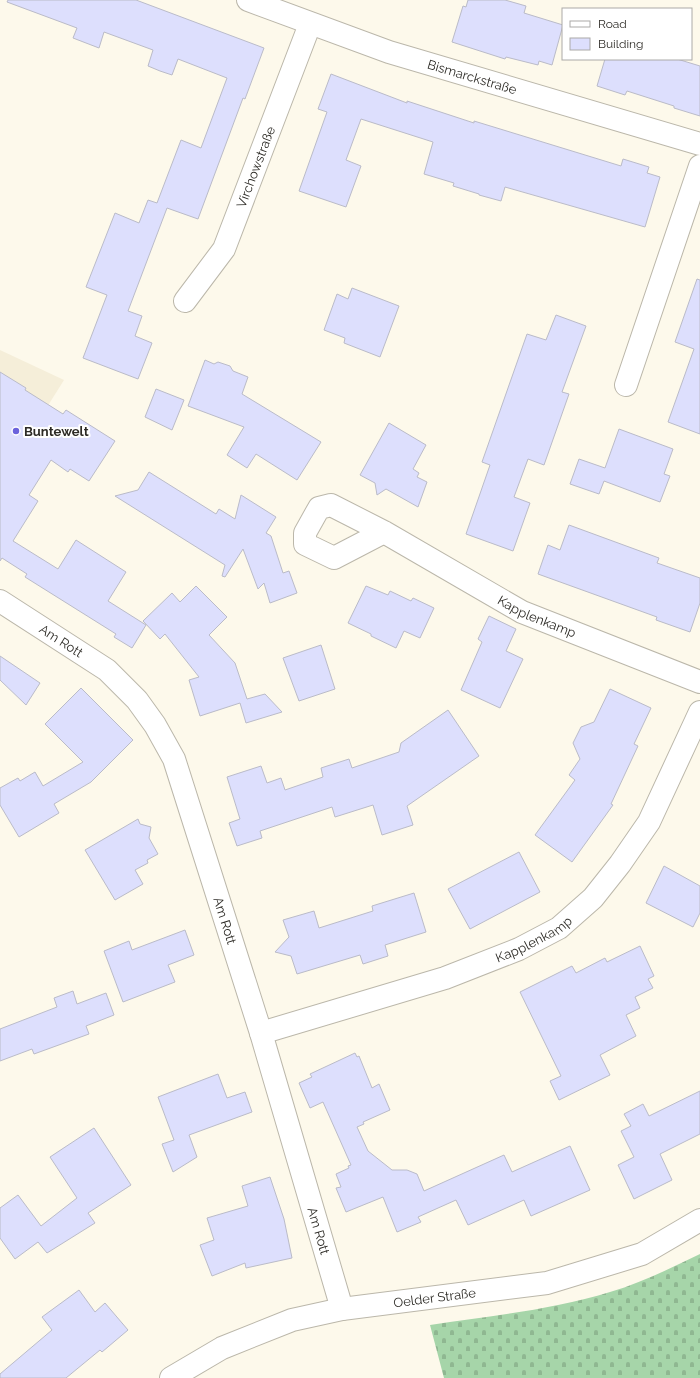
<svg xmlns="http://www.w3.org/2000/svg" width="700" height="1378" viewBox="0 0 700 1378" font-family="Raleway,sans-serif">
	<defs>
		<pattern id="cemetery-stones" width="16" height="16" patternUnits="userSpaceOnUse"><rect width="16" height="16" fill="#a6d5a9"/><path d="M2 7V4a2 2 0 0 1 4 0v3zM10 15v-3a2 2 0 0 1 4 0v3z" fill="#8fb791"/></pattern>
	</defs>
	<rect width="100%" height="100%" fill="#fdf9eb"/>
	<path fill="#f5eed9" d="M0,350L64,380L0,482Z"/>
	<path fill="url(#cemetery-stones)" d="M700,1254V1378H444L430,1325C490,1316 551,1310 610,1292C641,1283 671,1268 700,1254Z"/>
	<path fill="#dddffd" stroke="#babbc8" d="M8,0H136L264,48L245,99L243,98L198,219L167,208L128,311L142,316L135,336L152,343L138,379L83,358L107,295L86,287L115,213L139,223L148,200L157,203L181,140L201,148L227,78L178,59L172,75L160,71L148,66L153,50L104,32L99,48L73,38L77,28L7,2Z
		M468,0H505L526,6L524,13L563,25L552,65L539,61L538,65L506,57L505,59L452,42L463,6L466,7Z
		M605,59H677L700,66V116L674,108V106L627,91L625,95L597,86Z
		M331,74L407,103V101L474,123V121L621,166L623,159L649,167L647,173L660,177L645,227L505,187L501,201L479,195V194L453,186L454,183L424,174L433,142L361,119L346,160L361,166L346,207L299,191L327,112L318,109Z
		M697,279L700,280V434L668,422L694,349L675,342Z
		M352,288L399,306L380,357L344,343L345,338L324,330L337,294L348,299Z
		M556,315L586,326L562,392L569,394L544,465L528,459L514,497L530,503L513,551L466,534L490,465L482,462L527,334L546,340Z
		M205,360L214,364L218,362L230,366L233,371L248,377L242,394L321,442L297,480L256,454L247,468L227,455L244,427L188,406Z
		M0,372L26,388L25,390L63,414L66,410L115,441L89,481L70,469L68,472L51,460L29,495L38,501L13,541L58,569L76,540L126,572L108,601L146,625L132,648L114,637L116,634L25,577L27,574L2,558L0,561Z
		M156,389L184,400L172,430L145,417Z
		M389,423L426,445L413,469L419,473L417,477L427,482L418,507L386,489L377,495L375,483L360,475Z
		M619,429L673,449L664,474L670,476L660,502L604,481L599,494L570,484L579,459L605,468Z
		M149,472L216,514L219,509L235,519L241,495L276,517L266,533L271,536L283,573L289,571L297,593L270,603L264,583L258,589L243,549L225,577L222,576L225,565L115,496L138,490Z
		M569,525L659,558L657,563L700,578V603L690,632L656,620L657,617L538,574L548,545L560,550Z
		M196,586L227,617L209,635L235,663L247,699L265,694L282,712L246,723L240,703L200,716L189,680L199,677L165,634L160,639L143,621L172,593L180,602Z
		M366,586L388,595L390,591L411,601L413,598L434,608L420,638L404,631L396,648L371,636V634L348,623Z
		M489,616L516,629L506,651L523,659L500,708L461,690L482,642L478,639Z
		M321,645L335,689L299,701L283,658Z
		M0,656L40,683L26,705L0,680Z
		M81,688L133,740L91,782L54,804L59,813L19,837L0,805V788L18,778L20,781L35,772L43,786L83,762L45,724Z
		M610,689L651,708L634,744L638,746L611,804L613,805L572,862L535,835L575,780L569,775L580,759L573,743L581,727L594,722Z
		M448,710L479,756L407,806L413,825L382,835L373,805L335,817L332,807L260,831L262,838L237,846L229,823L240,819L227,777L261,766L267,783L281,778L285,790L323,777L321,768L349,759L352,768L399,752L401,743Z
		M138,819L140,824L151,827L149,838L158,854L147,860L148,863L135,870L143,884L115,900L85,850Z
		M519,852L540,892L470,929L448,889Z
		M664,866L700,886V913L693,927L646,903Z
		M414,893L426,932L385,945L388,956L363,964L360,955L297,974L291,956L275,952L289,937L283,920L314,911L319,928L373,911L372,906Z
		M185,930L194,955L168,965L175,982L123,1002L104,951L129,941L132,950Z
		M640,946L654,976L648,979L653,988L635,997L640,1008L626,1015L636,1036L600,1055L610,1075L559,1100L550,1081L561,1076L520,992L572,966L576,973L605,958L607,962Z
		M73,991L77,1004L106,993L114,1015L86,1026L89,1034L34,1054L32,1049L0,1061V1029L57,1007L54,998Z
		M355,1053L357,1057L359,1056L372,1088L379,1084L390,1110L363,1122L364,1124L357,1127L368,1151L392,1170H407L417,1174L424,1191L504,1155L512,1172L570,1146L590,1190L531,1216L524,1200L468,1225L456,1200L418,1217L421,1222L397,1232L383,1197L346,1212L336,1188L341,1187L336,1174L349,1168L348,1166L351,1165L323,1102L310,1108L299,1083L312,1077L310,1074Z
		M218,1074L227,1098L245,1092L252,1112L189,1135L197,1157L173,1172L162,1144L174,1140L158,1097Z
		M700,1091V1134L660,1154L672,1180L634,1199L618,1165L634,1157L621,1131L631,1126L624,1114L643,1104L649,1116Z
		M94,1128L131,1185L88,1213L95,1223L47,1253L38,1242L15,1259L0,1238V1208L18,1195L41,1226L77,1198L50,1157Z
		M270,1177L284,1219L292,1258L246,1268L245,1263L212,1276L200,1245L214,1240L207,1218L248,1206L242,1186Z
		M79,1290L95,1312L105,1303L128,1330L102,1352L100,1350L66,1378H0V1374L52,1330L42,1317Z"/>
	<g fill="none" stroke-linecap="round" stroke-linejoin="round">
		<defs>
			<g id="minor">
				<path id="s1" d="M248,0L389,52L700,144"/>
				<path id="s2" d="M185,301L224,249L310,24"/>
				<path d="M626,385L700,166"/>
				<path id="s3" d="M384,532L334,558L305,544V533L319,508L331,505L384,532L522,612L700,682"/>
				<path id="s4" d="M0,601L107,670L137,700L155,725L174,759L261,1033L342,1309"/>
				<path id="s5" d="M261,1033L445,978L519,949L559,928L593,898L620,864L649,822L700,712"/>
			</g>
			<g id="tertiary">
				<path id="s6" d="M171,1378L222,1348L292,1320L342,1309L547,1283L642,1254L700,1220"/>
			</g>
		</defs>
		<use href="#minor" stroke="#bbb7aa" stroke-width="24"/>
		<use href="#tertiary" stroke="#bbb7aa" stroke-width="24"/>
		<use href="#minor" stroke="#fff" stroke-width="22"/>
		<use href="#tertiary" stroke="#fff" stroke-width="22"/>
	</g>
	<circle fill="#6b62dc" stroke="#fff" stroke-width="1.5" cx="16" cy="431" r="4"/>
	<g text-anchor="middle" stroke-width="4" stroke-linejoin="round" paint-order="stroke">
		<g font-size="13" fill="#2d2b26" stroke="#fff">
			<text dy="5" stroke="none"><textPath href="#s1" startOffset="237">Bismarckstraße</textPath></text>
			<text dy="5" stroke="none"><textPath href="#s2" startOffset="153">Virchowstraße</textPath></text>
			<text dy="5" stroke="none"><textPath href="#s3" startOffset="375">Kapplenkamp</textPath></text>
			<text dy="5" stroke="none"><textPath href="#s4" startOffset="73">Am Rott</textPath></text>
			<text dy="5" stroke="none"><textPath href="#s4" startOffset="409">Am Rott</textPath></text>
			<text dy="5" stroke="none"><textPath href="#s5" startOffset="289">Kapplenkamp</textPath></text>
			<text dy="5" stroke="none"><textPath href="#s4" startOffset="733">Am Rott</textPath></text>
			<text dy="5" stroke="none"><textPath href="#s6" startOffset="279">Oelder Straße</textPath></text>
		</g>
		<g font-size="13" font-weight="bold" fill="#2d2b26" stroke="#fff" text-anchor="start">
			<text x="24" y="436">Buntewelt</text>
		</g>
	</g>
	<rect x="562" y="8" width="130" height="52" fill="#ffffff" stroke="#abaaa8"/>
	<rect x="570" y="21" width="20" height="6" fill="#ffffff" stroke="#abaaa8"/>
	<text x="598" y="28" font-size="12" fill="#2d2b26">Road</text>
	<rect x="570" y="38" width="20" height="12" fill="#dddffd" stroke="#abaaa8"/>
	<text x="598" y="48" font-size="12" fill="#2d2b26">Building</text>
</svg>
